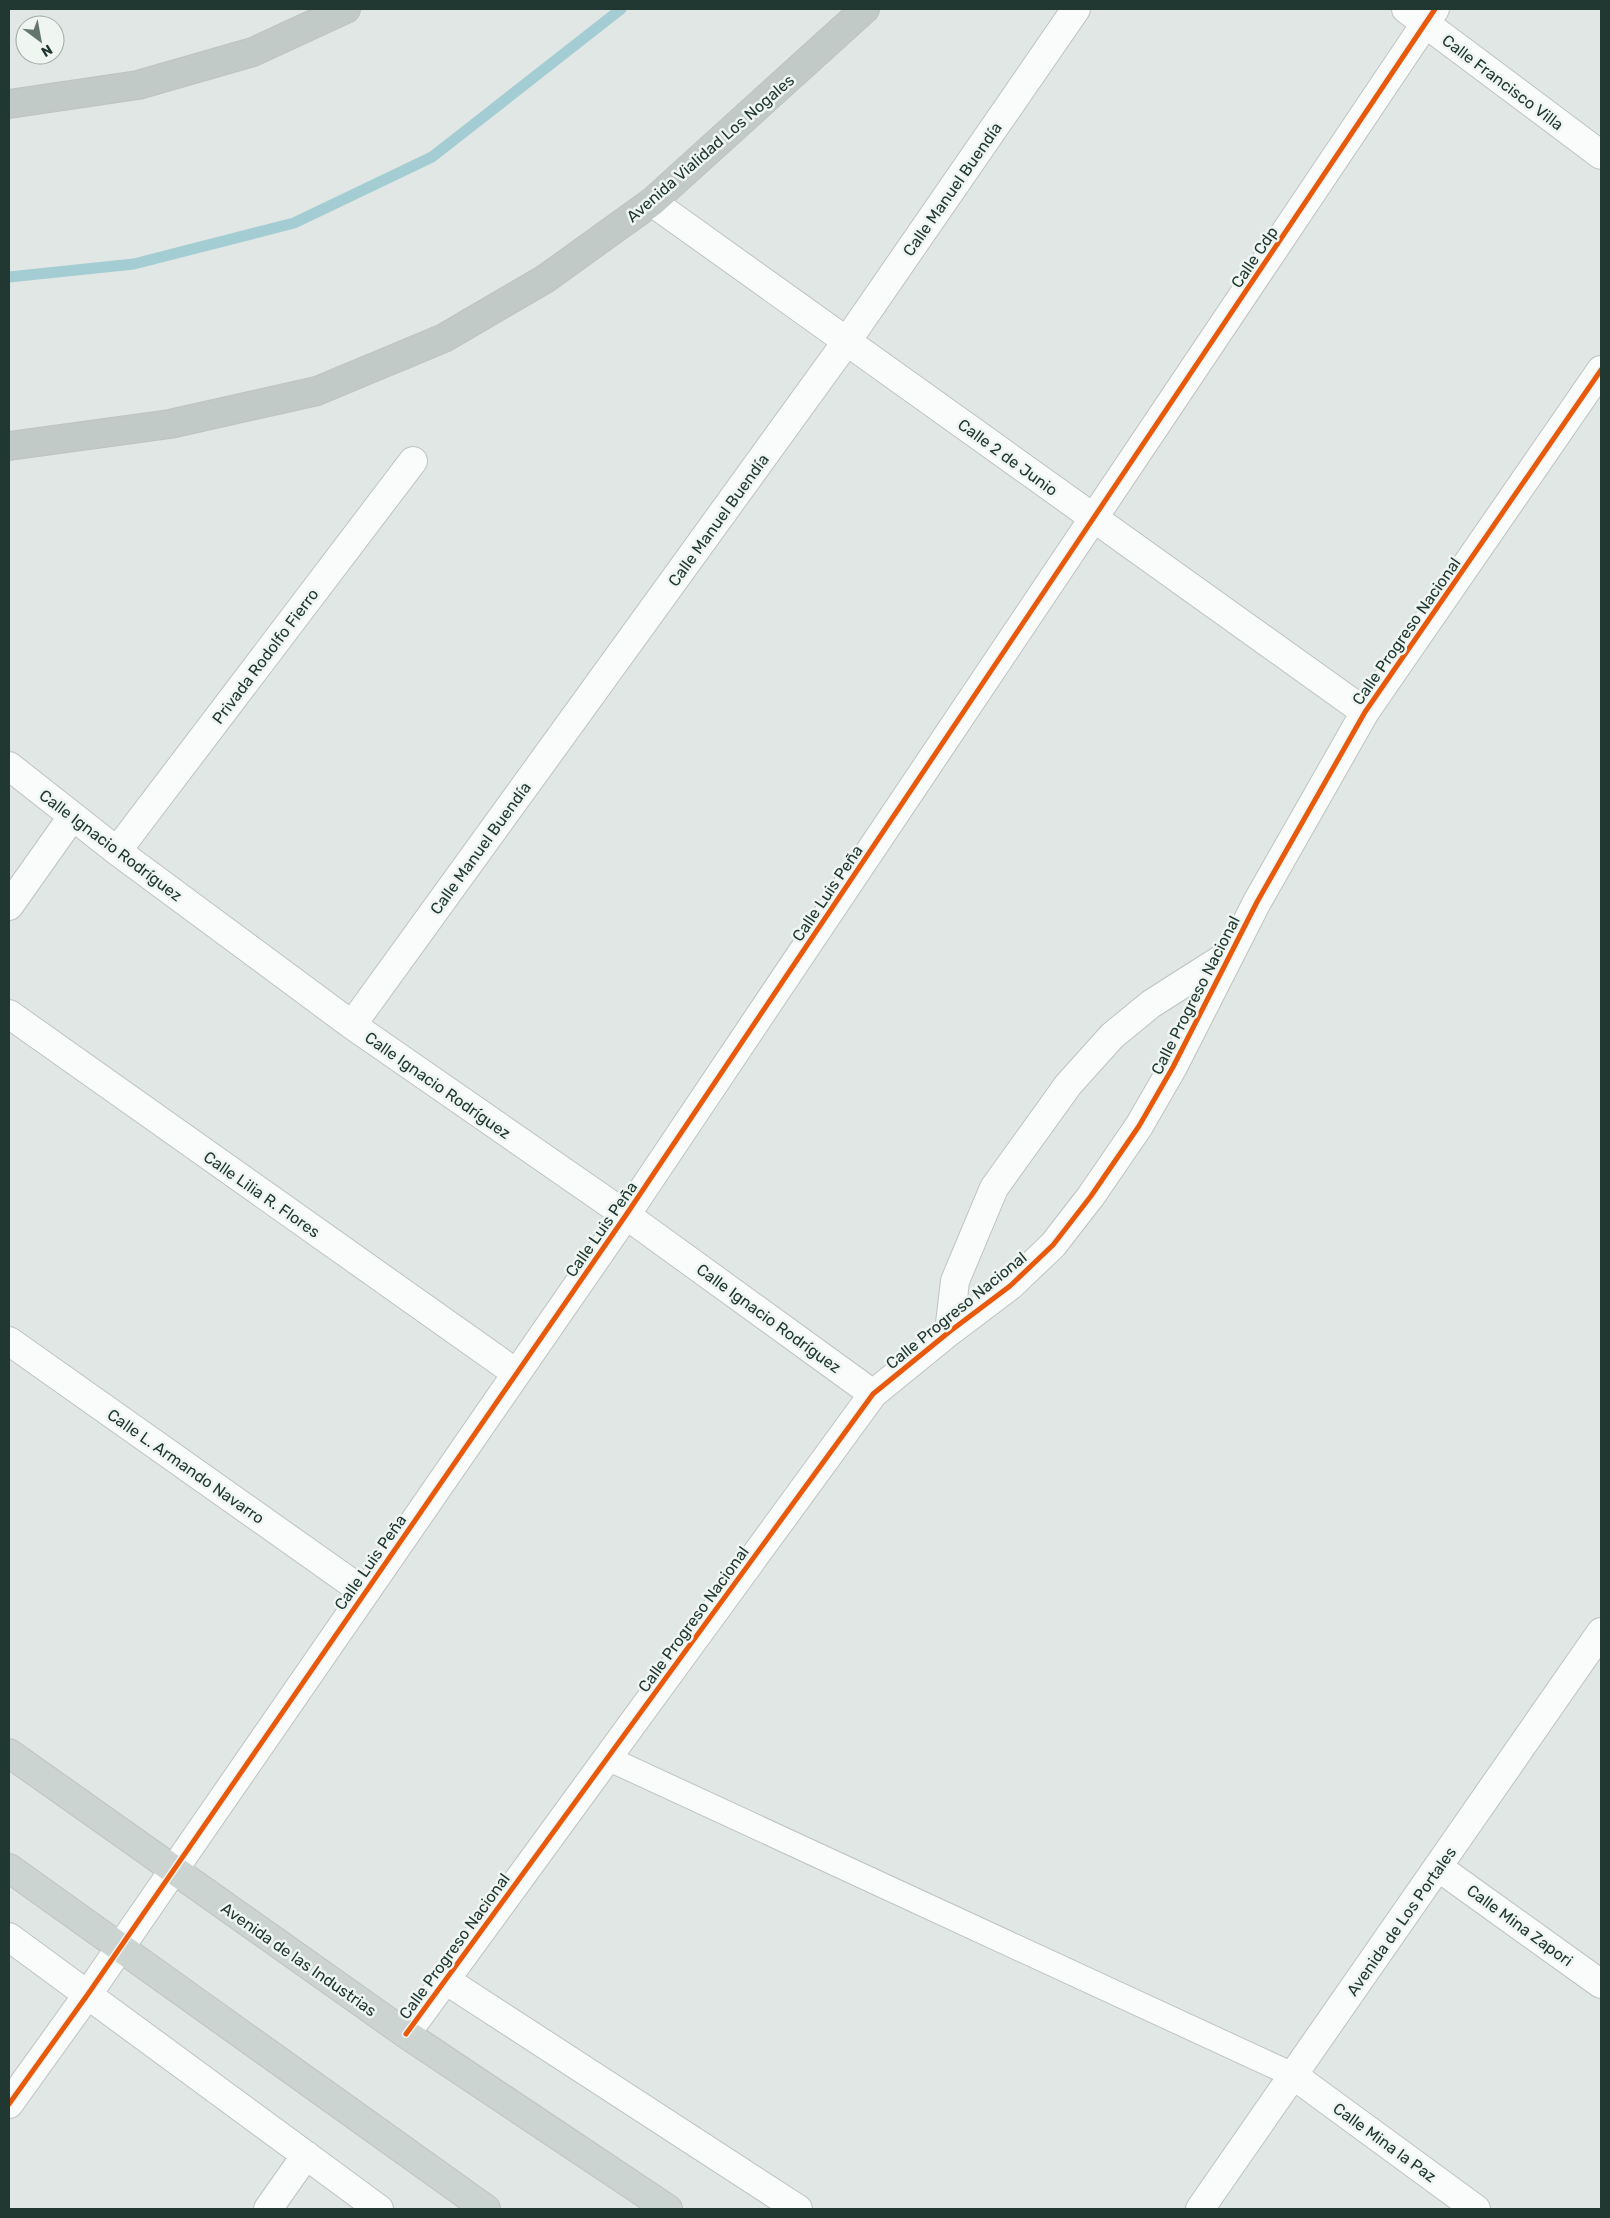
<svg xmlns="http://www.w3.org/2000/svg" width="1610" height="2218" viewBox="0 0 1610 2218" font-family="Rubik,sans-serif">
	<rect width="100%" height="100%" fill="#e1e7e4"/>
	<g fill="none" stroke-linecap="round" stroke-linejoin="round">
		<path stroke="#a3cdd3" stroke-width="11" d="M9,277L134,264L294,223L432,157L621,9"/>
		<defs>
			<path id="service" d="M607,1758L1293,2075"/>
			<path id="minor" d="M1406,9L1601,155
				M652,202L1365,712
				M9,766L117,851L352,1025L626,1215L873,1394
				M117,851L413,461
				M9,906L72,817
				M9,1014L516,1373
				M352,1025L847,341L1076,9
				M949,1332L955,1281L994,1188L1068,1085L1112,1036L1151,1004L1231,953
				M9,1341L364,1592
				M1438,1867L1601,1984
				M9,1937L379,2209
				M444,1979L798,2209
				M406,2034L873,1394L949,1332L1010,1286L1053,1245L1091,1196L1139,1126L1173,1067L1257,902L1365,712L1601,370
				M1293,2075L1476,2209
				M9,2104L88,1994L626,1215L1435,9
				M268,2209L306,2155"/>
			<path id="tertiary" d="M1200,2209L1601,1632"/>
			<path id="primary" d="M9,1753L406,2034L668,2209
				M9,1868L486,2209"/>
			<path id="trunk" d="M9,104L138,85L253,52L346,9
				M9,446L170,424L317,391L444,338L545,279L652,202L865,9"/>
		</defs>
		<use href="#service" stroke="#bec3c1" stroke-width="26"/>
		<use href="#minor" stroke="#bec3c1" stroke-width="30"/>
		<use href="#tertiary" stroke="#bec3c1" stroke-width="30"/>
		<use href="#primary" stroke="#bcc3c1" stroke-width="30"/>
		<use href="#trunk" stroke="#bcc3c1" stroke-width="30"/>
		<use href="#service" stroke="#fafbfb" stroke-width="24"/>
		<use href="#minor" stroke="#fafbfb" stroke-width="28"/>
		<use href="#tertiary" stroke="#fafbfb" stroke-width="28"/>
		<use href="#primary" stroke="#ccd4d1" stroke-width="28"/>
		<use href="#trunk" stroke="#c2cac8" stroke-width="28"/>
		<defs>
			<path id="cycleway" d="M406,2034L873,1394L949,1332L1010,1286L1053,1245L1091,1196L1139,1126L1173,1067L1257,902L1365,712L1601,370
				M9,2104L88,1994L626,1215L1435,9"/>
		</defs>
		<use href="#cycleway" stroke="#eff6f2" stroke-width="8"/>
		<use href="#cycleway" stroke="#e8590c" stroke-width="5"/>
	</g>
	<g text-anchor="middle" stroke-width="5" stroke-linejoin="round" paint-order="stroke">
		<g font-size="16" fill="#213832" stroke="#eff6f2">
			<text transform="translate(1503 82) rotate(37)" y="6">Calle Francisco Villa</text>
			<text transform="translate(710 148) rotate(-41)" y="6">Avenida Vialidad Los Nogales</text>
			<text transform="translate(952 189) rotate(-55)" y="6">Calle Manuel Buendía</text>
			<text transform="translate(1254 257) rotate(-56)" y="6">Calle Cdp</text>
			<text transform="translate(1008 457) rotate(36)" y="6">Calle 2 de Junio</text>
			<text transform="translate(718 520) rotate(-54)" y="6">Calle Manuel Buendía</text>
			<text transform="translate(1406 631) rotate(-55)" y="6">Calle Progreso Nacional</text>
			<text transform="translate(265 656) rotate(-53)" y="6">Privada Rodolfo Fierro</text>
			<text transform="translate(111 845) rotate(37)" y="6">Calle Ignacio Rodríguez</text>
			<text transform="translate(480 848) rotate(-54)" y="6">Calle Manuel Buendía</text>
			<text transform="translate(827 893) rotate(-56)" y="6">Calle Luis Peña</text>
			<text transform="translate(1195 995) rotate(-63)" y="6">Calle Progreso Nacional</text>
			<text transform="translate(438 1085) rotate(35)" y="6">Calle Ignacio Rodríguez</text>
			<text transform="translate(262 1194) rotate(35)" y="6">Calle Lilia R. Flores</text>
			<text transform="translate(601 1229) rotate(-55)" y="6">Calle Luis Peña</text>
			<text transform="translate(956 1310) rotate(-39)" y="6">Calle Progreso Nacional</text>
			<text transform="translate(769 1318) rotate(36)" y="6">Calle Ignacio Rodríguez</text>
			<text transform="translate(186 1466) rotate(35)" y="6">Calle L. Armando Navarro</text>
			<text transform="translate(370 1562) rotate(-55)" y="6">Calle Luis Peña</text>
			<text transform="translate(693 1619) rotate(-54)" y="6">Calle Progreso Nacional</text>
			<text transform="translate(1401 1921) rotate(-55)" y="6">Avenida de Los Portales</text>
			<text transform="translate(1520 1925) rotate(36)" y="6">Calle Mina Zapori</text>
			<text transform="translate(454 1946) rotate(-54)" y="6">Calle Progreso Nacional</text>
			<text transform="translate(299 1959) rotate(35)" y="6">Avenida de las Industrias</text>
			<text transform="translate(1385 2142) rotate(36)" y="6">Calle Mina la Paz</text>
		</g>
	</g>
	<rect width="1610" height="2218" fill="none" stroke="#213832" stroke-width="20"/>
	<g transform="translate(40 40) rotate(148)"><circle r="24" fill="#eff6f2" stroke="#9daaa5"/>
	<path d="M0-4L9 19L0 12L-9 19Z" fill="#647570"/>
	<text y="-8" font-size="14" font-weight="bold" text-anchor="middle" fill="#213832">N</text>
	</g>
</svg>
